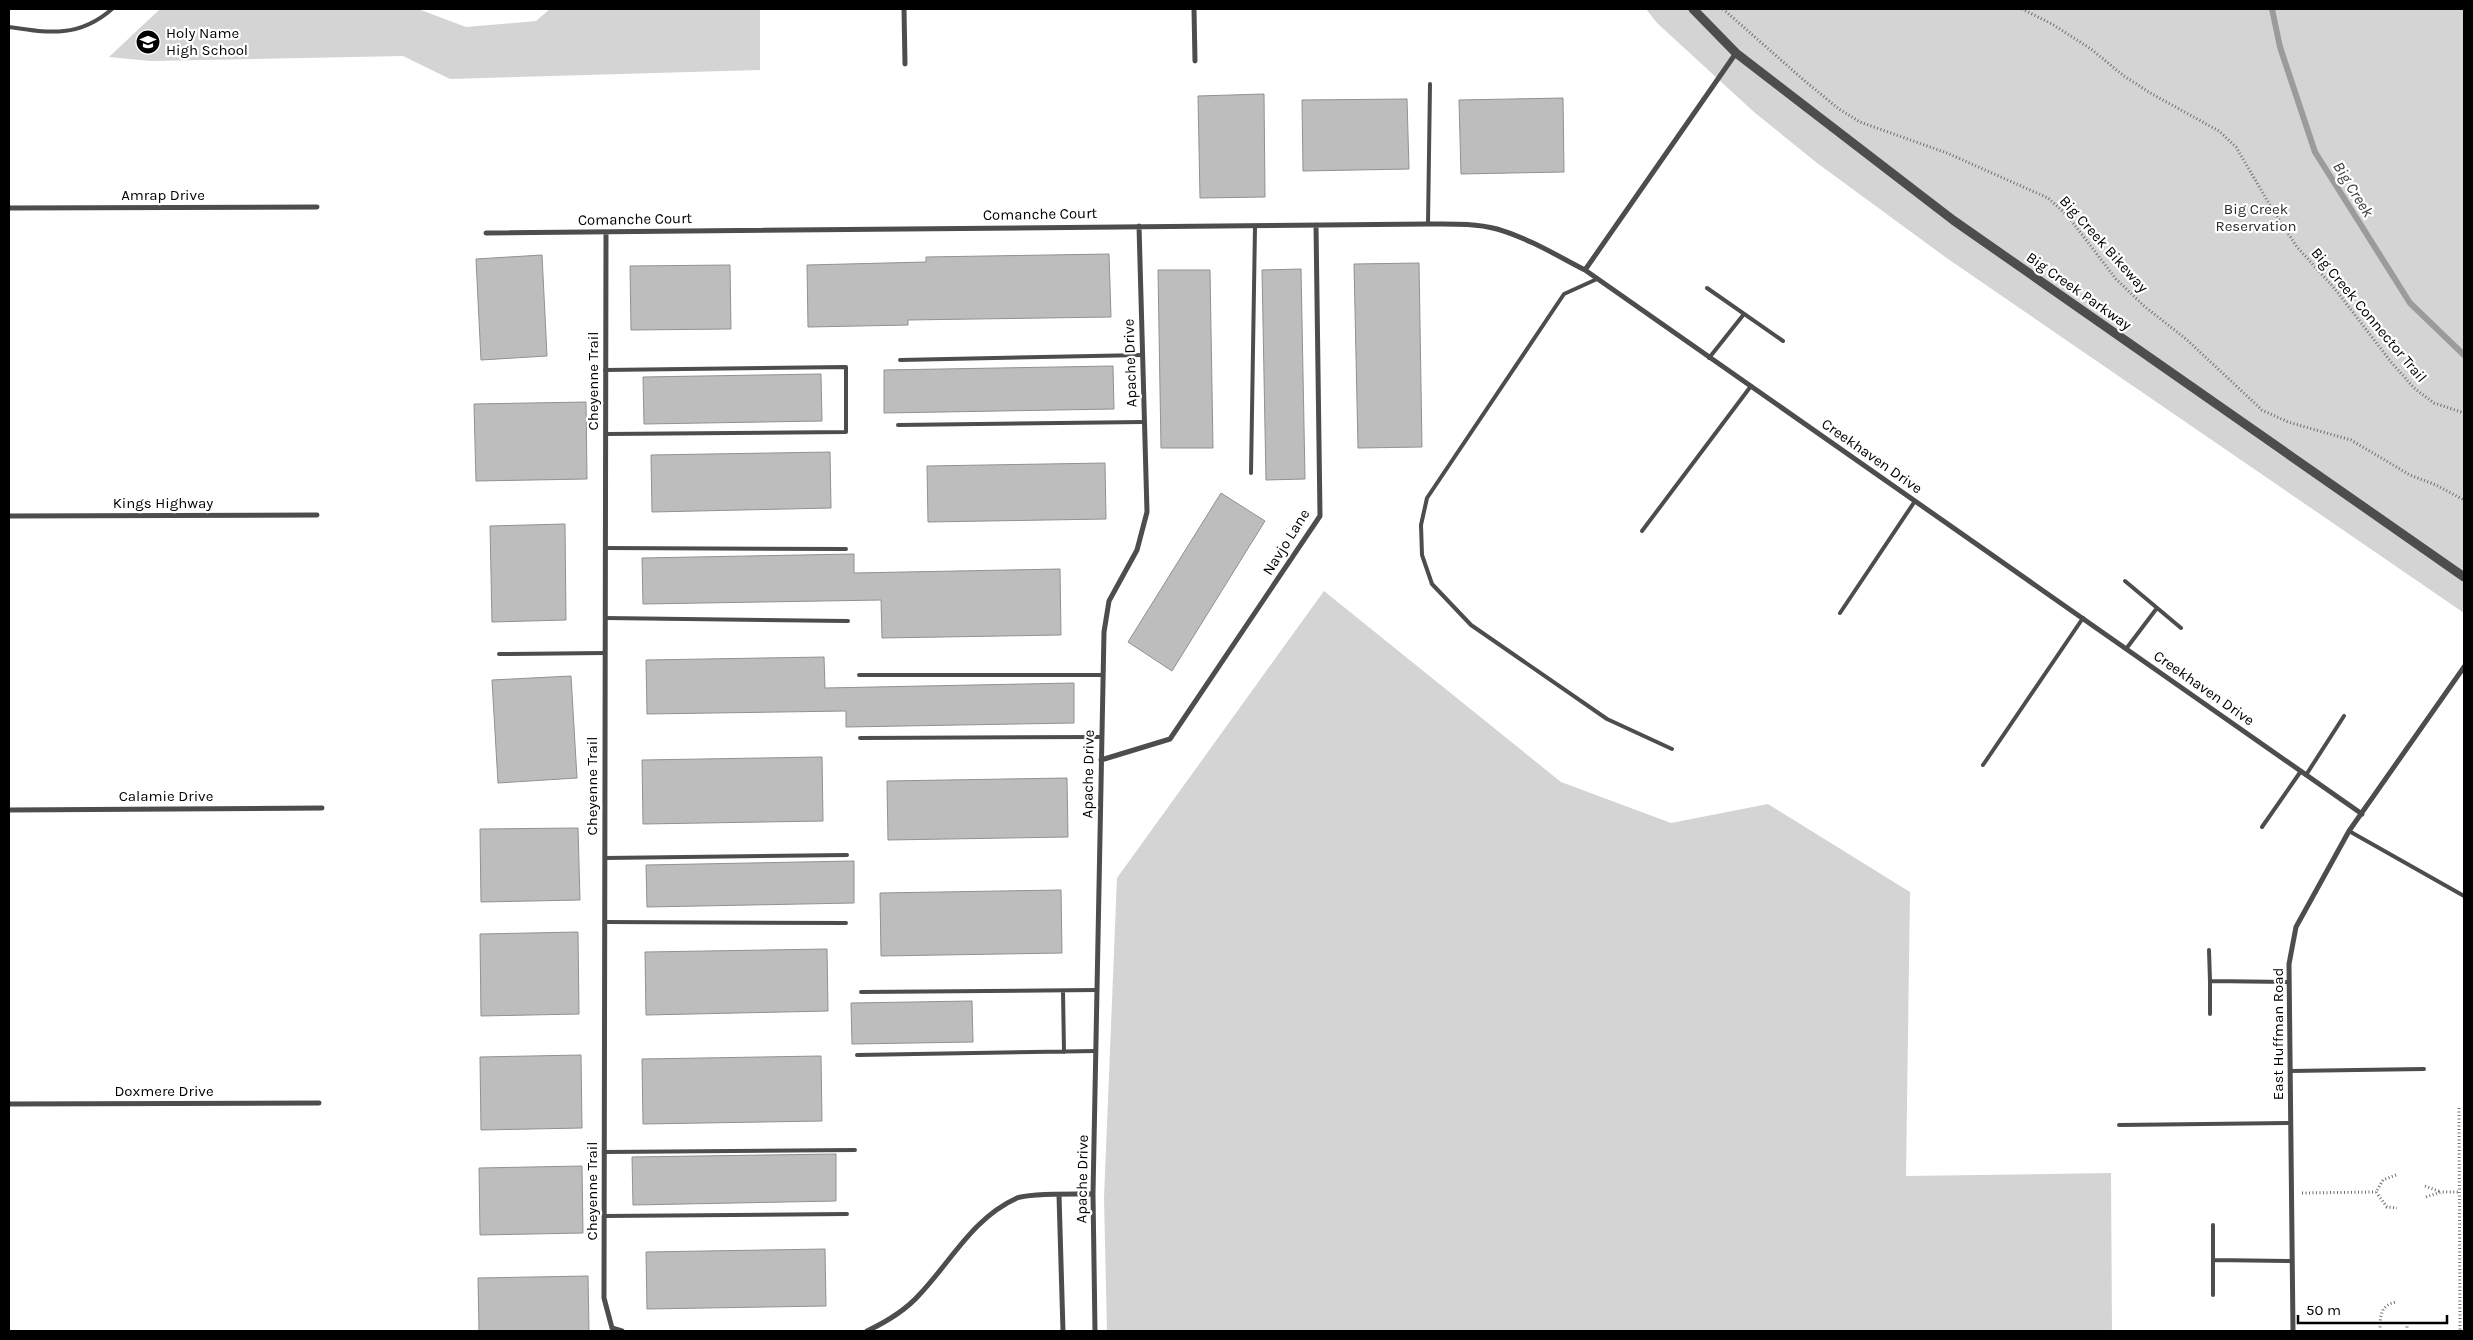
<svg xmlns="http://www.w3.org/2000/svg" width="2473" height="1340" viewBox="0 0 2473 1340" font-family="Karla,sans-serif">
	<rect width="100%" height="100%" fill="#fff"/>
	<path fill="#d4d4d4" d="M160,9H418L466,27L536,21L550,9H760V70L450,79L403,56L151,61L109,57Z
		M1646,9H2464V613L1948,259L1817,163L1754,112L1657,23Z
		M1324,591L1561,782L1671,823L1768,804L1910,892L1906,1176L2111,1173L2112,1331H1107L1104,1198L1117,878Z"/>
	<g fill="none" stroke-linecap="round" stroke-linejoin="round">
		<path stroke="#9b9b9b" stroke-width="6" d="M2272,9L2280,47L2315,152L2410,303L2464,355"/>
	</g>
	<path fill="#bdbdbd" stroke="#919191" d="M1264,94L1265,197L1200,198L1198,96Z
		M1563,98L1564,172L1461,174L1459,100Z
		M1407,99L1409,169L1303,171L1302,100Z
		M1109,254L1111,317L908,320V325L808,327L807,265L926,262V257Z
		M542,255L547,356L481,360L476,259Z
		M1419,263L1422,447L1358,448L1354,264Z
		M730,265L731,329L631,330L630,266Z
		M1301,269L1305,479L1266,480L1262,270Z
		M1158,270H1210L1213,448H1161Z
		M1113,366L1114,409L884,413V370Z
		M821,374L822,421L644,424L643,377Z
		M586,402L587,479L476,481L474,404Z
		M830,452L831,508L652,512L651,455Z
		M1105,463L1106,519L928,522L927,466Z
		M1221,493L1265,521L1172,671L1128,642Z
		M565,524L566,620L492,622L490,526Z
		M854,554V573L1060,569L1061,635L882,638L881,600L643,604L642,558Z
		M824,657L825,688L1074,683V723L846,727V711L647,714L646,660Z
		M571,676L577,778L498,783L492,680Z
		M822,757L823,821L643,824L642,760Z
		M1067,778L1068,837L888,840L887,781Z
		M578,828L580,900L481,902L480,829Z
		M854,861V903L647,907L646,865Z
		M1061,890L1062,953L881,956L880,893Z
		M578,932L579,1014L481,1016L480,934Z
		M827,949L828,1011L646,1015L645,952Z
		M972,1001L973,1042L852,1044L851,1003Z
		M581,1055L582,1128L481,1130L480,1057Z
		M821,1056L822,1121L643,1124L642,1059Z
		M836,1154V1201L633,1205L632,1157Z
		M582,1166L583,1233L480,1235L479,1168Z
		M825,1249L826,1306L647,1309L646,1252Z
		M588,1276L589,1331H479L478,1278Z"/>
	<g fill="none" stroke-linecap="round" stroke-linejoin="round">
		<path stroke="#6f6f6f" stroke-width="3" stroke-dasharray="1 2.5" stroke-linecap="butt" d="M1723,9L1806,82L1839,109L1860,122L1947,153L2048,198L2067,215L2116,279L2144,306L2186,339L2262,410L2288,422L2351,440L2410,475L2436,485L2464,500
			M2022,9L2052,24L2091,49L2124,76L2152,94L2219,131L2236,147L2274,212L2297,247L2335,289L2391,362L2414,388L2434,403L2464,413
			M2459,1108L2460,1331
			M2396,1175L2383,1180L2376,1192L2387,1207L2397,1208
			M2425,1186L2441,1192
			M2302,1193L2376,1192
			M2426,1197L2441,1192H2460
			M2380,1331C2380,1317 2380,1305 2396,1302
			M2407,1331V1325"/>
		<path stroke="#4d4d4d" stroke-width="4" d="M9,27C49,33 79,38 112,9
			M1428,224L1430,84
			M1597,279L1564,294L1427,498L1421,525L1422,555L1432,584L1471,625L1607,719L1672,749
			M1707,288L1783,341
			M1709,358L1744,314
			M900,360L1143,355
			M605,370L846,367V432L606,434
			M898,425L1144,422
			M1251,473L1255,227
			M1642,531L1751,386
			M605,548L846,549
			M2125,581L2181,628
			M1840,613L1915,501
			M605,618L848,621
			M2126,649L2157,608
			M499,654L605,653
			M859,675H1103
			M860,738L1102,737
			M1983,765L2083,618
			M2306,775L2344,716
			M2262,827L2301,771
			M2349,831L2464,896
			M605,858L847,855
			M605,922L846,923
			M2209,950L2210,981
			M1063,991L1064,1052
			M861,992L1097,990
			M2210,1014V981L2289,982
			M857,1055L1096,1051
			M2290,1071L2424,1069
			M2119,1125L2291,1123
			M604,1152L855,1150
			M604,1216L847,1214
			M2213,1225V1260
			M2213,1295V1260L2292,1261"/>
		<path stroke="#4d4d4d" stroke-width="5" d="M904,9L905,64
			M1194,9L1195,61
			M9,208L317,207
			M606,232L604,1298L612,1328L622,1331
			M486,233L1428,224C1451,224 1475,223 1497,229C1528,238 1556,255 1585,270L2362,814
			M1585,270L1736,53
			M9,516L317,515
			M1101,760L1170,739L1320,516L1316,225
			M9,810L322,808
			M9,1104L319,1103
			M1059,1195L1063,1331
			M867,1331C886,1322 906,1310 920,1294C952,1260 973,1218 1017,1198C1028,1193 1077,1194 1093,1194
			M1095,1331L1093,1194L1104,632L1109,601L1137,550L1147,512L1139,226
			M2293,1331L2289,964L2296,927L2349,831L2464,667"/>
		<path stroke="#4d4d4d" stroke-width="9" d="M1693,9L1736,53L1953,220L2464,577"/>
	</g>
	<defs>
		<symbol id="school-disc" viewBox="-11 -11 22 22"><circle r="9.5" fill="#000" stroke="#fff"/><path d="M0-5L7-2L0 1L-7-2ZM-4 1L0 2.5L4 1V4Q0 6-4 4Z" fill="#fff"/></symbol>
	</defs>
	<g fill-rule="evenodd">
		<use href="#school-disc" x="134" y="28" width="28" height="28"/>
	</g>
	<g text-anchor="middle" stroke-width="4.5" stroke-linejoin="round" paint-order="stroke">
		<g font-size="15" fill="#000" stroke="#fff" text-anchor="start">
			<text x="166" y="38">Holy Name<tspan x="166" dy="17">High School</tspan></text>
		</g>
		<g font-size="15" fill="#000" stroke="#fff">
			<text x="163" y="200">Amrap Drive</text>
			<text transform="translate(1040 214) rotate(-1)" y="5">Comanche Court</text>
			<text transform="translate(635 219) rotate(-1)" y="5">Comanche Court</text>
			<text transform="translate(2104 244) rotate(48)" y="5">Big Creek Bikeway</text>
			<text transform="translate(2079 291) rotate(35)" y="5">Big Creek Parkway</text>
			<text transform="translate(2369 315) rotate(50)" y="5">Big Creek Connector Trail</text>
			<text transform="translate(1130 363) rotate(-92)" y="5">Apache Drive</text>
			<text transform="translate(593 381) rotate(-90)" y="5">Cheyenne Trail</text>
			<text transform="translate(1872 456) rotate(35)" y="5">Creekhaven Drive</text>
			<text x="163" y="508">Kings Highway</text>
			<text transform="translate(1286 542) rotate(-58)" y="5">Navjo Lane</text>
			<text transform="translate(2204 688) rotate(35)" y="5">Creekhaven Drive</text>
			<text transform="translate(1088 774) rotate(-89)" y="5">Apache Drive</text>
			<text transform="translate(592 786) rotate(-90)" y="5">Cheyenne Trail</text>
			<text x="166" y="801">Calamie Drive</text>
			<text transform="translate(2278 1034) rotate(-90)" y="5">East Huffman Road</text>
			<text x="164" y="1096">Doxmere Drive</text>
			<text transform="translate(1082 1179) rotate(-89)" y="5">Apache Drive</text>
			<text transform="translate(592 1191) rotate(-90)" y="5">Cheyenne Trail</text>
		</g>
		<g font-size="15" fill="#2b2b2b" stroke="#fff">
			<text x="2256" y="214">Big Creek<tspan x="2256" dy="17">Reservation</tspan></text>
		</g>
		<g font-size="16" font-style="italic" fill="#3c3c3c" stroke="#fff">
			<text transform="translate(2354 189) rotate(58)" y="6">Big Creek</text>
		</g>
	</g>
	<rect width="2473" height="1340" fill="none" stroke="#000000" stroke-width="20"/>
	<path d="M2298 1315v8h149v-8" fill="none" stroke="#000000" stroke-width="2.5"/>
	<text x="2306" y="1315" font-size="15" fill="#000000" stroke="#ffffff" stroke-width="4" paint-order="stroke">50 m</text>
</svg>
